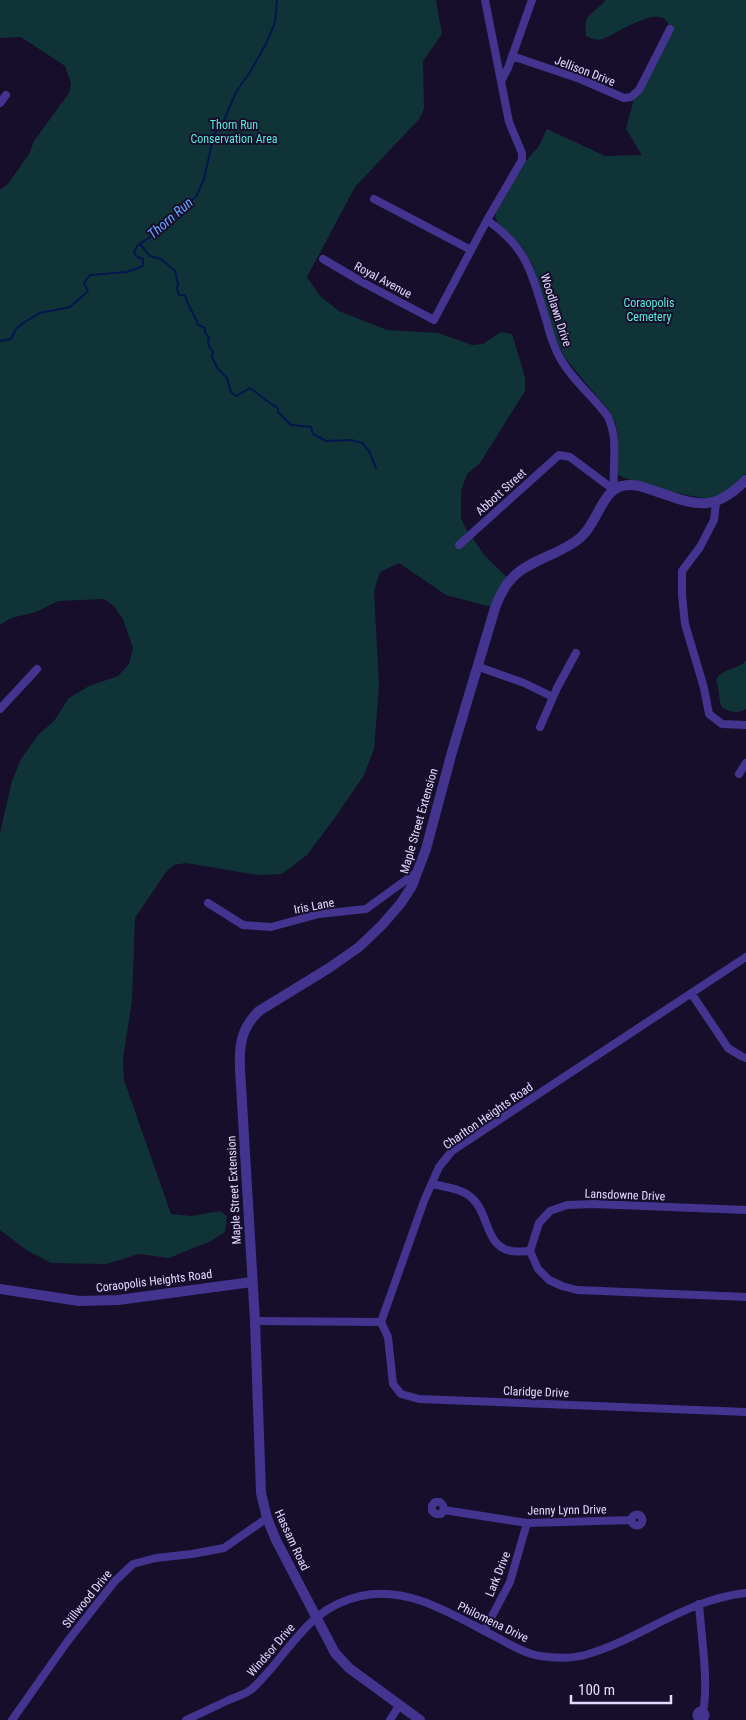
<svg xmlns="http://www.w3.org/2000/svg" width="746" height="1720" viewBox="0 0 746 1720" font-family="'Roboto Condensed',sans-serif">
	<rect width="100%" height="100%" fill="#170e2c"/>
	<path fill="#103337" d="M0,0H436L442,34L423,61L424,108L420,118L355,187L307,277L320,296L339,311L387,330L438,333L472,345L483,344L501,332L512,334L525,377V391L480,463L467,474L461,491V518L466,529L485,556L510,580L495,608L446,595L399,563L380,572L374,591L379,685L374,749L364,775L339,812L307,855L282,874L258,875L186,863L174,865L166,872L135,918L132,1001L123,1058L124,1080L171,1214L191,1216L220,1211L227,1216L225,1232L211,1241L169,1258L139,1254L106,1264L51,1263L28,1251L0,1230V833L12,781L21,759L38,735L54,721L69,698L89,686L118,676L129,664L133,648L123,619L113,605L104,599L58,601L36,612L11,618L0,625V190L8,184L29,154L34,141L69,93L71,83L65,66L21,37L0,38Z
		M606,0H746V474C737,483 725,496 712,498C698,500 630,482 618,475L616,468L618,436L615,421L606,407L565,358L554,335L533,266L522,247L498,223L495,217L496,212L526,161L539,146L547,129L605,156L642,155L626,129L635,95L670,29C665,0 622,31 605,38C598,41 592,39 586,36C583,12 593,15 606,0Z
		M746,661V709C738,714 731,712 722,708C718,698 720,689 716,680C724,667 735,671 746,661Z"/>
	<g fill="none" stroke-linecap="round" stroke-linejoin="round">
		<path stroke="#05164e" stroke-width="2" d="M140,244L150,256L161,259L175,271L178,284L177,289L179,295H185C187,306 195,314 198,325L205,328V333L209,337L208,344L213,352L212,357L218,369L227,378L231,392L236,396L250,388C260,394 267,403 278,408V412L291,425L311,427L313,434L326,441L351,440L362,443L369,451L376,468
			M0,341L11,339L16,329L23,323L40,313L70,307L88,291L84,283L90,275L127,272L143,266V259L136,256L134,252L138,245L149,238L175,212L196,197L204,179L214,134L224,120L236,92L250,72L267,42L275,22L277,0"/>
		<path stroke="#433490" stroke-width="8" d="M485,0L509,122L522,153V160L487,220C530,250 532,276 547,323C550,335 554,347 560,358C572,380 594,397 608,417C619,440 612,465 614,490
			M512,56L580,79L624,98L631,97L639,90L670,29
			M501,81L508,68L532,0
			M0,103L6,95
			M374,199L471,250
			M323,259L362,282L434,320L487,220
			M716,503L714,520L700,547L682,571V595L685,624L704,688L709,714L722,724L746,725
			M459,545L559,455L570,457L614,490
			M479,667L524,683L553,697
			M0,709L37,669
			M540,727L557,688L576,653
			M739,774L746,763
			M208,903L243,925L271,927L319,914L366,909L417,872
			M691,993L728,1048L741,1056L746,1058
			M433,1184C445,1187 464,1189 473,1199C489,1214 485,1246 511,1251C517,1252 524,1251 530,1251
			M746,1210L594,1204L567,1205L550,1211L539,1223L530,1251L538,1269L549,1280L562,1286L577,1290L746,1297
			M255,1321L381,1322L424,1201L439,1167L452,1151L746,957
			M381,1322L388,1337L393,1384L401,1394L419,1399L746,1412
			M444,1510L443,1505L440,1502H435L432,1506V1511L436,1514H441L444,1510L527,1523L632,1520
			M631.5 1520a5.5 5.5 0 1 1 11 0a5.5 5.5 0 1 1-11 0Z
			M699,1604C701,1634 709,1683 703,1711
			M484,1631L510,1582L527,1523
			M696.5 1715a4.5 4.5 0 1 1 9 0a4.5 4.5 0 1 1-9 0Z
			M12,1720L67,1642L115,1581L133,1564L156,1558L192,1554L224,1548L267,1518
			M186,1720C201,1713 216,1706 231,1699C238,1696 249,1693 254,1687C290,1653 307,1607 361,1596C410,1585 456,1617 498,1638C511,1645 526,1654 540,1656C554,1658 570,1659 585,1655C642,1639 683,1600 746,1593
			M390,1720L399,1706"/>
		<path stroke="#433490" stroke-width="10" d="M0,1289L79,1301L118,1300L252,1282
			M420,1720L349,1668L335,1653L276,1540L267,1518L261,1493L255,1321L240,1069C239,1046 241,1028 259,1011L329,968L359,947L382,925L401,903L412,886L426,849L452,752L495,608C508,572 524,567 557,552C566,547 576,543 583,535C597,522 603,490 622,486C633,483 643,487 652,490C694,504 711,515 746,480"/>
	</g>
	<g text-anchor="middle" stroke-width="4" stroke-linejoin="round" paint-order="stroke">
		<g font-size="12" fill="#e2d9ff" stroke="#170e2c">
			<text transform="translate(585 71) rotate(21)" y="4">Jellison Drive</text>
			<text transform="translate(383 280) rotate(28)" y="4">Royal Avenue</text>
			<text transform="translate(556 310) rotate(72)" y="4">Woodlawn Drive</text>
			<text transform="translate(501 492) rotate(-42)" y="4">Abbott Street</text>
			<text transform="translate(419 821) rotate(-74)" y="4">Maple Street Extension</text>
			<text transform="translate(314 906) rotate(-11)" y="4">Iris Lane</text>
			<text transform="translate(488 1116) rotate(-35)" y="4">Charlton Heights Road</text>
			<text transform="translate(234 1190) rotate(-93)" y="4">Maple Street Extension</text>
			<text transform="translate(625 1195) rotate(2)" y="4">Lansdowne Drive</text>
			<text transform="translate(154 1281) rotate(-7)" y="4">Coraopolis Heights Road</text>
			<text transform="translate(536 1392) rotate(2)" y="4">Claridge Drive</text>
			<text transform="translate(567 1510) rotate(-1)" y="4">Jenny Lynn Drive</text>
			<text transform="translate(292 1540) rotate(65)" y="4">Hassam Road</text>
			<text transform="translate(498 1574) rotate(-68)" y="4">Lark Drive</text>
			<text transform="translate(87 1599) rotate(-51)" y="4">Stillwood Drive</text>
			<text transform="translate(493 1622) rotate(26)" y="4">Philomena Drive</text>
			<text transform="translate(271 1650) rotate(-49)" y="4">Windsor Drive</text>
		</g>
		<g font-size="12" fill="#57eddb" stroke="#170e2c">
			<text x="234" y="129">Thorn Run<tspan x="234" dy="14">Conservation Area</tspan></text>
			<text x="649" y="307">Coraopolis<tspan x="649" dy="14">Cemetery</tspan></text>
		</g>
		<g font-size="14" font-style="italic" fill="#67a5ff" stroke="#170e2c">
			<text transform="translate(170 218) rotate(-41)" y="5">Thorn Run</text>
		</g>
	</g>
	<path d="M571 1695v8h100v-8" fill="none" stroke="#e2d9ff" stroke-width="2.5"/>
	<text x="578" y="1695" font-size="15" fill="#e2d9ff" stroke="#170e2c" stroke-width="4" paint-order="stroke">100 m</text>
</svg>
